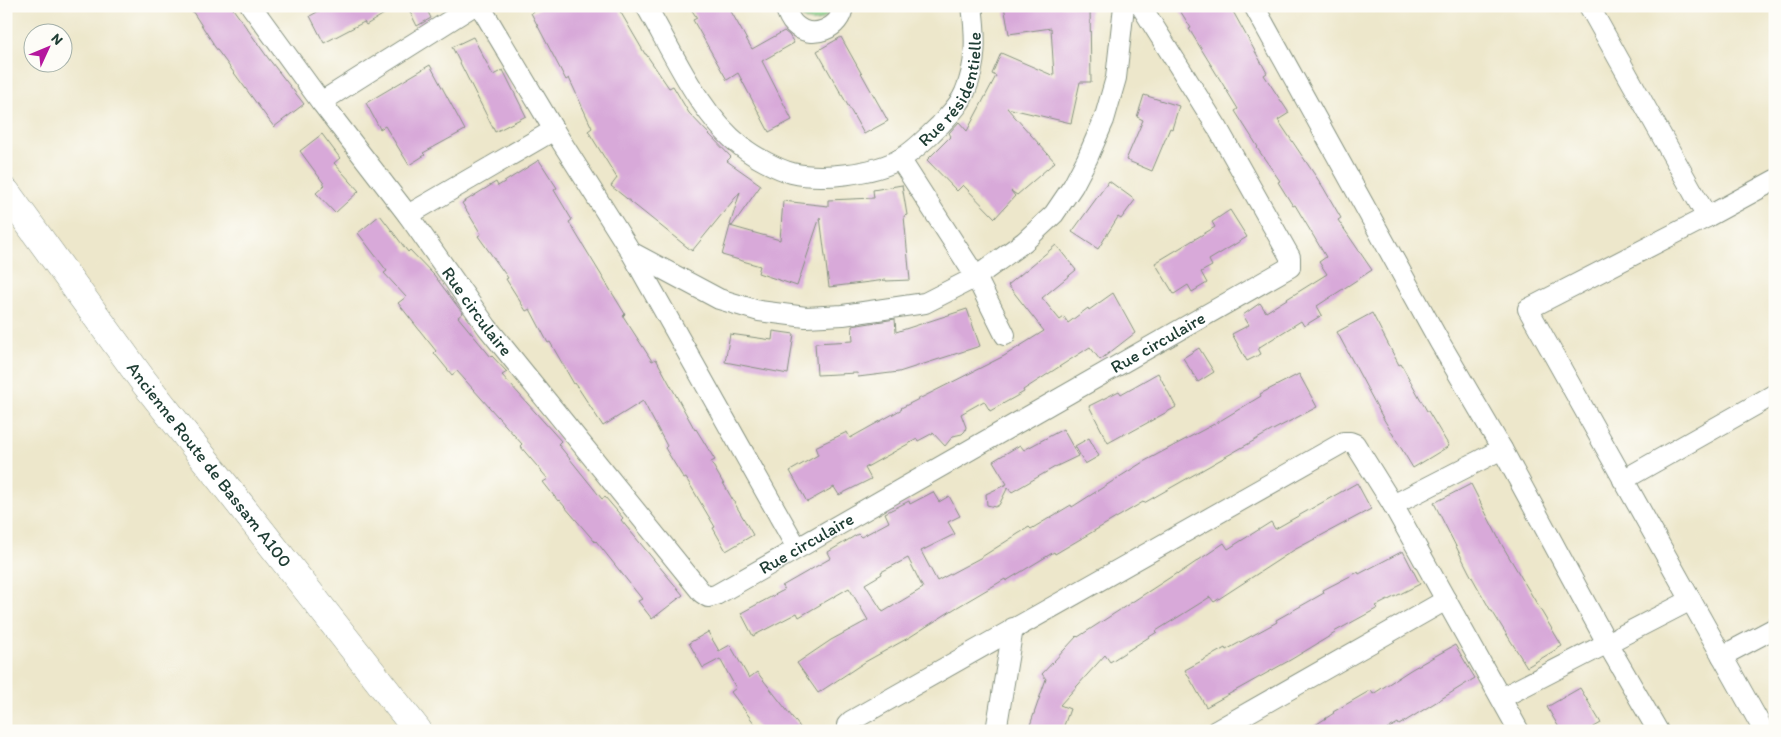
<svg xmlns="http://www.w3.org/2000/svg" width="1781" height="737" viewBox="0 0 1781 737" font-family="Itim,sans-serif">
	<rect width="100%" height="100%" fill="#fdfcf7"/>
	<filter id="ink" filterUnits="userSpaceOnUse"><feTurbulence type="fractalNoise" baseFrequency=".02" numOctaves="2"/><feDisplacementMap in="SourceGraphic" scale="10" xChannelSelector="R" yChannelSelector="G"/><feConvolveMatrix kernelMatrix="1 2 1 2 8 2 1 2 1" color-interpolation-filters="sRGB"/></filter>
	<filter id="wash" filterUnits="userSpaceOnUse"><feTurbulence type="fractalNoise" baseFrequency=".0096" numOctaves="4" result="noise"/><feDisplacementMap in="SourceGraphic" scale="20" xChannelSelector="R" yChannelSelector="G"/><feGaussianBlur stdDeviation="1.12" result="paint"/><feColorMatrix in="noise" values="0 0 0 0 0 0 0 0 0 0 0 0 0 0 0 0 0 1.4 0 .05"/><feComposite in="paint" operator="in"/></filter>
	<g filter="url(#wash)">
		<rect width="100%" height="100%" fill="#ede7cb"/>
		<path fill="#8dd089" stroke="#56865e" d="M795,6H834C825,25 802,28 795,6Z"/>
		<g id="blocks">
			<path fill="#d8a9d9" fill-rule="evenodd" d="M189,6H231L268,58L304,104L274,127L212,43H213Z
				M328,6H397L366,25L364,22L324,43L310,16Z
				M407,6H425L431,18L417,26Z
				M544,6H617L645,54H646L669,88L673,86L689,113L731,157L727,161L761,185L732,226L730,225L740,192L692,251L611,186L617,178L588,131L592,128L569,78L566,80L531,13Z
				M689,6H728L752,49L784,31L789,35L794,43L762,61L792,120L769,132L738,73L727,80L693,20L697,18Z
				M1004,6H1090L1091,82H1080L1071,123L1007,108L1055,162L1017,195L1011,191L1015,196L995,218L963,185L957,191L927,160L951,136L949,133L959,122L967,131L996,76L992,74L1001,53L1054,76L1051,28L1009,34Z
				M1177,6H1230L1267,73L1264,75L1289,113L1278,120L1323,187L1341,218L1338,220L1372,270L1317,306L1322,315L1304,326L1301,321L1258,348L1261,354L1247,361L1232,334L1249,325L1243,315L1260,303L1266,312L1327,274L1319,262L1326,257L1295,205L1293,206L1278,182L1280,181L1257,148L1258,147L1235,111L1238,109L1189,29L1191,28Z
				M473,37L493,75L503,70L526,116L495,132L452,47Z
				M841,37L888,121L864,134L817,51Z
				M430,65L465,130L423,153L425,155L409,165L385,126L380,129L366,103Z
				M1144,95L1179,106L1172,129L1170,128L1152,171L1126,160L1143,120L1137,117Z
				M322,134L340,158L334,163L359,191L335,213L316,193L325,185L300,151Z
				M539,160L557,188L554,190L572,220L569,222L625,314L623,316L652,361L656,359L695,430L696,429L715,460L711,462L753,535L726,551L713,528L715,527L686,478L684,479L665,448L667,446L643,401L603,426L575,383L574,384L550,342L548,343L530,309L526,311L506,279L508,278L478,236L481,234L462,203L496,182L498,186Z
				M1109,181L1135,200L1121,219L1118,217L1098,249L1072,232Z
				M902,185L907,215L904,216L910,280L886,281V280L829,287L820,217L797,286L758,273L760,266L722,255L730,226L780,240L783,201L828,206V200L874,198L873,190Z
				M1230,210L1247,237L1209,260L1212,266L1201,272L1207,283L1192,292L1188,285L1174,294L1155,263L1215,227L1212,222Z
				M380,215L408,252L410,250L434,275L458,307L463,313L458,317L491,357L492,356L507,372L502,375L561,441L558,444L602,499L605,497L623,518L621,520L683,595L652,619L638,601L642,599L596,541L595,542L559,500L558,501L543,482L548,479L520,446L522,444L457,371L452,375L434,353L436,351L398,303L406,297L384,273L387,271L358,233Z
				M1056,245L1076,270L1042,298L1060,320L1064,317L1068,323L1088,308L1089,310L1113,293L1135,333L1100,360L1090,347L1023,390L1024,392L990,411L984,401L961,414L966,427L965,431L962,434L953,436L945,446L933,433L918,441L917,439L865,468L871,479L839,495L834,487L807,502L790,471L818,455L815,447L847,432L850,438L902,409L901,408L1004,356L1044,331L1008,285Z
				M967,309L980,346L899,372L858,377L857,373L817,375L815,343L853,341L852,326L895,319L896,332Z
				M1372,313L1399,365L1401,364L1427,411H1428L1449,446L1413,468L1383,418L1337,332Z
				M773,331L794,334L788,374L725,362L730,334L772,340Z
				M1199,348L1214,372L1198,382L1183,358Z
				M1158,373L1176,407L1129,433L1128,432L1108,443L1089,406L1119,391L1121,394Z
				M1299,374L1317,407L1271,431L1144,503L1143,502L1055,554L1054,552L1006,581L1005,579L954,609L910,637L865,662L818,693L797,663L831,640L868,620L849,588L799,617L797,613L753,636L741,613L784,590L782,586L831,558L828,552L858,534L861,537L889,522L885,513L909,501L910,504L933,492L939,502L949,496L960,516L948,522L955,534L921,551L937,581L980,558L1029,527L1031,529L1071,505L1072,507L1143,462L1218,422L1261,396L1260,394ZM908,558L923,588L883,612L865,584L882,574L881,572Z
				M1063,429L1078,456L1055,467L1012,492L1008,487L999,505L995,507L987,505L986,494L1007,484L993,461L1020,445L1024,450Z
				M1089,438L1099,456L1085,464L1075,446Z
				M1357,483L1371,509L1294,550L1214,602L1210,597L1156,631L1157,632L1110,662L1105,655L1060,705L1070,709L1062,731H1028L1046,679L1042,674L1077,636L1078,637L1177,573L1178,574L1224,543L1228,549L1271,522L1275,529Z
				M1471,484L1502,545L1562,646L1527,667L1492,611H1491L1469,572L1434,503Z
				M1403,551L1420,584L1376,606L1378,608L1334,632L1335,633L1292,659L1206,707L1185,670L1225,648L1226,650L1277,622L1276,620L1324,593L1323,590L1358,572L1359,574Z
				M708,632L719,651L730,645L749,678L757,672L803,731H760L731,692L736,688L720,659L703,668L689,643Z
				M1455,645L1475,678L1399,725L1398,723L1384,731H1306L1334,713L1333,712L1371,690L1373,694L1412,669Z
				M1580,688L1601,723L1587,731H1561L1547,707Z"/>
		</g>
	</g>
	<g filter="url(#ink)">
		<use href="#blocks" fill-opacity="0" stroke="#869280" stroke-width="1"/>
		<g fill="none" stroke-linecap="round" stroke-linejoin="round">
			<defs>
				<g id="minor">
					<path id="s1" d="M251,6L321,102L408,215L487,327L702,593L708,597L716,595L1290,267V257L1217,127L1141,6"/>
					<path d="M480,6L554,130L631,252L797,548"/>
					<path id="s2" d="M646,6C673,52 699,114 742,147C753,156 777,169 792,173C821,180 873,174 900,159C915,151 927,137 940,125C949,115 960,105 965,92C977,64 976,36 972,6"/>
					<path d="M785,6C787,13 789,19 794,24C811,41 841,29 843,6"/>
					<path d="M1254,6L1439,341L1502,449L1607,643L1658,731"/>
					<path d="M1589,6L1707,217"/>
					<path d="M321,102L473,6"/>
					<path d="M900,159L976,277L1005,335"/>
					<path d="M408,215L554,130"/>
					<path d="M631,252L719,299L759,311L806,317L843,315L925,303L976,277L1024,242L1054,214L1073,186L1087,159L1104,120L1116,78L1124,6"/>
					<path d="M1623,480L1775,394"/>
					<path d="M1393,505L1502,449"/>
					<path d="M1722,656L1775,628"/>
					<path d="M1501,698L1691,600"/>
					<path d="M847,731V725L851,721L1344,442H1350L1355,444L1393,505L1519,731"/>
					<path d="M996,731L1013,628"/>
					<path d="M1216,731L1446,600"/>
					<path d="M1764,731L1528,309L1707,217L1775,180"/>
				</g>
				<g id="secondary">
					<path id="s3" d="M6,192L144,382L418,731"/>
				</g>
			</defs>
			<use href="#minor" stroke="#869280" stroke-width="22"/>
			<use href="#secondary" stroke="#869280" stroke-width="29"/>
			<use href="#minor" stroke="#fff" stroke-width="20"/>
			<use href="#secondary" stroke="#fff" stroke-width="28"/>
		</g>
	</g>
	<g text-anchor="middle" stroke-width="4" stroke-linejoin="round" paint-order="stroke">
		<g font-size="18" fill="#1f3d34" stroke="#fdfcf7">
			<text dy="6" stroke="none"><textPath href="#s2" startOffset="430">Rue résidentielle</textPath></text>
			<text dy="6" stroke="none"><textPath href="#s1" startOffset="380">Rue circulaire</textPath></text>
			<text dy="6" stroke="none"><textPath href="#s1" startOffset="1265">Rue circulaire</textPath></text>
			<text dy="6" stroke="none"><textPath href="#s3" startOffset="340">Ancienne Route de Bassam A100</textPath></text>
			<text dy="6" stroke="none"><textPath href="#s1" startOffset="860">Rue circulaire</textPath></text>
		</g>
	</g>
	<rect width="1781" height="737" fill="none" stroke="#fdfcf7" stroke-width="25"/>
	<g transform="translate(48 48) rotate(46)"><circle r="24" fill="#fdfcf7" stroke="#a4b0a9"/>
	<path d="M0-4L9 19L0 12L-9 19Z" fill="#b5179e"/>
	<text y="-8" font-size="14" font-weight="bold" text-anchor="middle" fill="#1f3d34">N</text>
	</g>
</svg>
